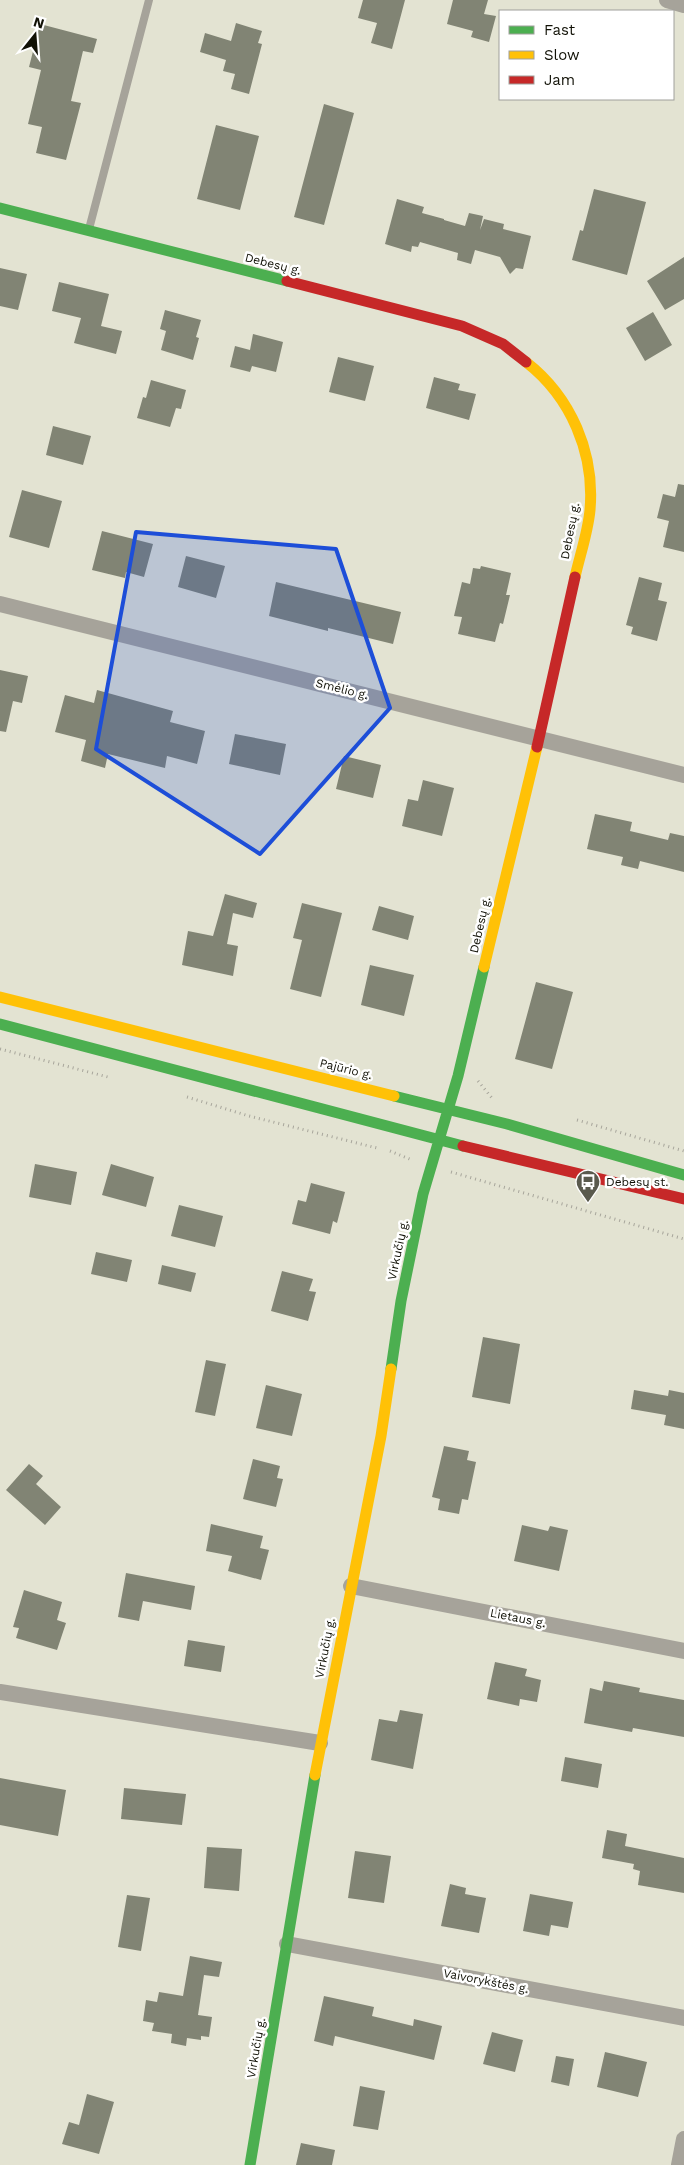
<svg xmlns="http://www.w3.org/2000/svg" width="684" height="2165" viewBox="0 0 684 2165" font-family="'Work Sans',sans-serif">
	<rect width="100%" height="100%" fill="#e3e3d2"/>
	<path fill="#818474" d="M363,0H405L392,49L371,43L377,23L358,18Z
		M453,0H488L484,14L496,16L489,42L471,37L473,31L447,24Z
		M236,23L262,31L258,43L262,44L249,94L231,89L235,74L223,71L226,60L200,52L205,33L231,41Z
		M40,24L97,39L93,53L83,51L71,101L81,103L66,160L36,153L42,127L28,124L41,70L29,67Z
		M324,104L354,113L324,225L294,217Z
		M216,125L259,136L240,210L197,199Z
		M594,189L646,202L627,275L572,260L580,230L583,231Z
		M397,199L424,207L422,213L444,219V220L465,226L469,213L483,216L480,230L484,219L504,224L503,229L531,236L523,269L516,268L510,274L500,257L475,250L471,264L457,260L458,253L420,242L418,247L412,246L411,252L385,244Z
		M684,257V299L665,310L647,281Z
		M0,268L27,274L18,310L0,306Z
		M59,282L109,294L101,326L122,331L116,354L74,343L81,318L52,311Z
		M165,310L201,320L196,337L199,338L193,360L161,350L166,331L160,329Z
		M653,312L672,345L645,361L626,328Z
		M253,334L283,342L276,372L252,366L250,372L230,367L235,346L250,350Z
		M338,357L374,366L365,401L329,392Z
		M434,377L460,384L458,390L476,394L469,420L426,408Z
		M151,380L186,390L181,409L176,408L170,427L137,418L143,397L146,398Z
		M53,426L91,436L83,465L46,455Z
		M678,484L684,485V552L663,547L669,521L657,518L663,494L675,497Z
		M22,490L62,501L49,548L9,537Z
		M102,531L153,544L144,577L126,572L125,578L92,570Z
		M186,556L225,566L216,598L178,587Z
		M481,566L511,573L506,595H510L503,624L500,623L495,642L458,634L462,617L454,616L462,582L470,584L473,568L480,569Z
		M639,577L662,583L658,600L667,602L657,641L631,634L633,627L626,625Z
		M276,582L401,612L393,644L328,628V631L269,616Z
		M0,670L28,676L22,703L13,701L6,732L0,731Z
		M97,690L173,711L170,722L205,731L197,764L167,756L165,768L108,754L105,768L81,761L86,740L55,732L65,695L94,703Z
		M235,734L286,744L280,775L229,764Z
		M344,756L381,765L373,798L336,789Z
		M423,780L454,788L442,836L402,826L408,799L418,801Z
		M595,814L632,822L630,831L668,840L670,833L684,836V872L640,861L638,869L621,865L623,857L587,849Z
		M225,894L257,903L253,918L233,913L227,944L238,946L233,976L182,965L188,931L213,936Z
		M302,903L342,913L321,997L290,989L302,940L293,938Z
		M379,906L414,916L408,940L372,930Z
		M370,965L414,975L404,1016L361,1005Z
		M536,982L573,992L552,1069L515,1059Z
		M35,1164L77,1172L71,1205L29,1197Z
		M111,1164L154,1177L146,1207L102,1195Z
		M311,1183L345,1192L337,1223L333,1221L330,1234L292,1224L298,1200L306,1202Z
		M179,1205L223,1216L215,1247L171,1236Z
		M96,1252L132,1260L127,1282L91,1274Z
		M162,1265L196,1273L191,1292L158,1284Z
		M282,1271L313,1279L309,1291L316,1292L308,1321L271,1311Z
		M483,1337L520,1344L510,1404L472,1397Z
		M206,1360L226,1364L215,1416L195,1412Z
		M266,1385L302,1394L292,1436L256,1428Z
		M634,1390L668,1396L669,1390L684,1393V1429L664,1425L666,1415L631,1409Z
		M444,1446L469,1451L467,1460L476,1462L468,1500L462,1499L459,1514L438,1510L440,1499L432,1497Z
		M253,1459L280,1466L277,1478L283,1479L276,1507L243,1499Z
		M29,1464L43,1476L36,1484L61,1507L45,1525L6,1490Z
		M211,1524L263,1536L260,1548L269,1550L261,1580L228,1571L232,1556L206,1551Z
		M522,1525L548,1531L550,1526L568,1530L559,1571L514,1561Z
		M126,1573L195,1586L191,1610L143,1601L139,1621L118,1617Z
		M24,1590L62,1602L57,1620L66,1623L57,1650L16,1638L19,1628L13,1627Z
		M188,1640L225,1646L221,1672L184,1666Z
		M495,1662L527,1669L525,1676L541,1680L537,1702L520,1699L519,1706L487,1699Z
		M604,1681L640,1688L639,1692L684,1700V1737L633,1728L632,1732L584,1723L590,1688L602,1691Z
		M400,1710L423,1714L413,1769L371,1760L379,1719L397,1722Z
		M565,1757L602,1764L598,1788L561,1781Z
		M0,1778L66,1790L58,1836L0,1825Z
		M124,1788L186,1794L182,1825L121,1819Z
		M607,1830L627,1834L625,1846L684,1858V1893L638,1885L640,1871L633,1869L634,1864L602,1858Z
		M207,1847L242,1849L239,1891L204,1888Z
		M355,1851L391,1856L384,1903L348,1898Z
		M450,1884L466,1888L465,1894L486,1898L479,1933L441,1926Z
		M530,1894L573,1902L568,1928L551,1925L549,1936L523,1931Z
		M127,1895L150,1898L141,1951L118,1947Z
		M190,1956L222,1962L219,1977L204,1975L198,2015L212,2017L209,2037L201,2036V2040L187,2038L186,2046L171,2043L172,2034L152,2031L154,2023L143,2021L146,2000L157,2002L159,1992L183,1996Z
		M324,1996L374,2007L372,2016L413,2026L414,2019L442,2026L434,2060L335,2036L333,2046L314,2041Z
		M492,2032L523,2040L515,2072L483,2064Z
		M605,2052L647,2062L638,2097L597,2087Z
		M556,2056L574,2059L569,2086L551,2082Z
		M360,2086L385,2091L378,2130L353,2126Z
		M87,2094L114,2102L99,2154L62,2144L69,2122L79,2125Z
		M301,2143L335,2150L332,2165H296Z"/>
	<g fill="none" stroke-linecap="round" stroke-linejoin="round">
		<path stroke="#a7a59b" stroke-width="3" stroke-dasharray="1 4" stroke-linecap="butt" d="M0,1049L108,1077
			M478,1081L492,1098
			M187,1097L249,1116L377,1148
			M577,1120L684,1151
			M390,1151L412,1160
			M451,1172L684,1239"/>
		<path stroke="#a6a39a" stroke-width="8" d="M89,229L149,0"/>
		<path stroke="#a6a39a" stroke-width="16" d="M667,0L684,5
			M0,604L684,775
			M351,1586L684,1651
			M0,1692L320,1743
			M287,1944L684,2018
			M679,2165L684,2139"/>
		<path stroke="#4caf50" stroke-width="11" d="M0,208L287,281
			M0,1024L463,1146
			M394,1096L507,1124L684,1175
			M391,1369L401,1301L423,1194L458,1076L484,967
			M250,2165L315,1775"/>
		<path stroke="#ffc107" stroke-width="11" d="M526,362C571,397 595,453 590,510C588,532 580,555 575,577
			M484,967L537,747
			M0,997L394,1096
			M315,1775L381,1436L391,1369"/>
		<path stroke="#c62828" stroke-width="11" d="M287,281L462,326L503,344L526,362
			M537,747L575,577
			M463,1146L684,1199"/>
	</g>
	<path fill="#1d4ed8" fill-opacity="0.2" stroke="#1d4ed8" stroke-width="4" stroke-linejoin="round" d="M136,532L336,549L390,708L260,854L96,749Z"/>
	<defs>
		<symbol id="bus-pin" viewBox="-11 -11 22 30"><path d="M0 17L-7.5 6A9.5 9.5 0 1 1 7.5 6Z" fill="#5a5a4d" stroke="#fff"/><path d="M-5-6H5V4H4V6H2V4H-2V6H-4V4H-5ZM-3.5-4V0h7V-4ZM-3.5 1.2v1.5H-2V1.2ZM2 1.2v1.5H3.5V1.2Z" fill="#fff"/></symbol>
	</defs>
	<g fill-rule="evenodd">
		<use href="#bus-pin" x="574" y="1168" width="28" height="38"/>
	</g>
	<g text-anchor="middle" stroke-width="5" stroke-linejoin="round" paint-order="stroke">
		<g font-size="12" fill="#111106" stroke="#fff">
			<text transform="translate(273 264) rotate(14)" y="4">Debesų g.</text>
			<text transform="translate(570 531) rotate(-79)" y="4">Debesų g.</text>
			<text transform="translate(342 689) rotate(14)" y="4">Smėlio g.</text>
			<text transform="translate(480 925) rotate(-77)" y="4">Debesų g.</text>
			<text transform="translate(346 1069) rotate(14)" y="4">Pajūrio g.</text>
			<text transform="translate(398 1250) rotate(-78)" y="4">Virkučių g.</text>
			<text transform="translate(518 1618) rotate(11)" y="4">Lietaus g.</text>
			<text transform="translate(325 1648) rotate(-79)" y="4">Virkučių g.</text>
			<text transform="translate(486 1981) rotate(11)" y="4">Vaivorykštės g.</text>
			<text transform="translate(256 2048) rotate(-80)" y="4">Virkučių g.</text>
		</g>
		<g font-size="12" fill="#111106" stroke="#fff" text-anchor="start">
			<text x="606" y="1186">Debesų st.</text>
		</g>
	</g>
	<rect x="499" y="10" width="175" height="90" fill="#ffffff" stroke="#a0a09b"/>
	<rect x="509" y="26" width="25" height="8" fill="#4caf50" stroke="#a0a09b"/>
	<text x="544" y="35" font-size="15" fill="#111106">Fast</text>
	<rect x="509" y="51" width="25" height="8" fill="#ffc107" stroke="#a0a09b"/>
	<text x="544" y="60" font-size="15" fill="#111106">Slow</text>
	<rect x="509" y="76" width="25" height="8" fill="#c62828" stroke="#a0a09b"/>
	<text x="544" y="85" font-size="15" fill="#111106">Jam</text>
	<g transform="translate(35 35) rotate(17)" stroke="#ffffff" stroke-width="4" paint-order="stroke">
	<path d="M0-4L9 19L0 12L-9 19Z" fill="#111106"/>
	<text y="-8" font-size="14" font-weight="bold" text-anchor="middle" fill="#111106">N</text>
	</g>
</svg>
